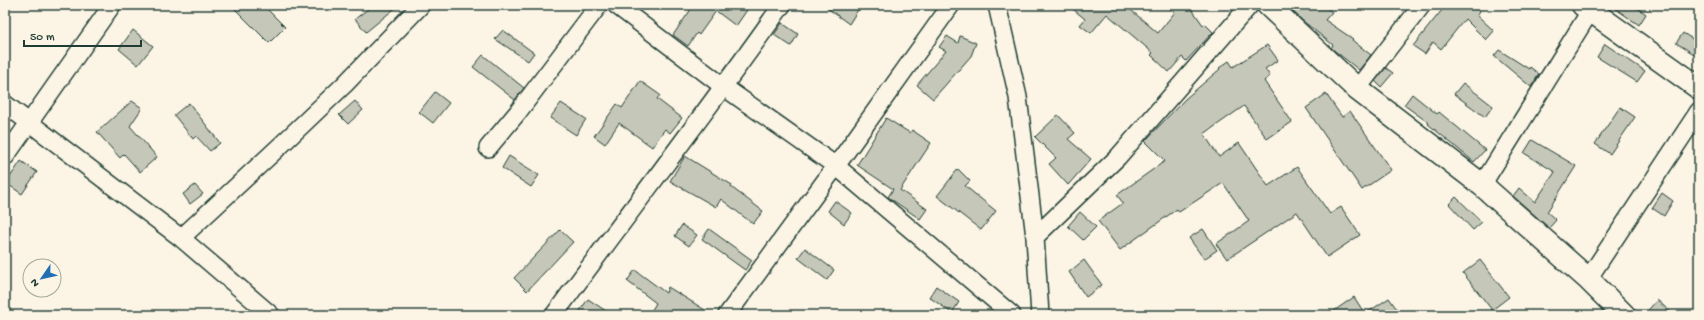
<svg xmlns="http://www.w3.org/2000/svg" width="1704" height="320" viewBox="0 0 1704 320" font-family="'Gochi Hand',sans-serif">
	<rect width="100%" height="100%" fill="#fcf5e5"/>
	<filter id="ink" filterUnits="userSpaceOnUse"><feTurbulence type="fractalNoise" baseFrequency=".025" numOctaves="2"/><feDisplacementMap in="SourceGraphic" scale="8" xChannelSelector="R" yChannelSelector="G"/><feConvolveMatrix kernelMatrix="1 2 1 2 8 2 1 2 1" color-interpolation-filters="sRGB"/></filter>
	<g filter="url(#ink)">
		<path fill="#c5c7b9" stroke="#1f3d34" d="M231,5H263L285,27L269,43Z
			M373,5H399L366,32L355,19Z
			M694,5H741L747,10L736,26L716,11L699,35L697,33L688,46L673,35Z
			M823,5H861L849,24Z
			M1068,5H1125L1158,33L1175,12L1165,5H1189L1203,25L1205,24L1213,32L1186,61L1182,57L1169,72L1151,55L1153,53L1107,14L1091,33L1080,25L1085,19Z
			M1286,5H1323L1332,12L1325,20L1353,39L1352,40L1371,55L1359,70L1340,55L1331,48L1333,45L1303,21Z
			M1446,5H1476L1475,7L1480,11L1477,15L1494,31L1486,40L1465,19L1441,49L1433,42L1425,54L1413,46Z
			M1610,5H1633L1646,14L1639,25Z
			M782,23L798,34L791,46L774,35Z
			M133,30L153,46L138,65L119,49Z
			M503,30L534,53L528,61L495,39Z
			M1683,33L1699,43V57L1676,43Z
			M947,36L958,43L960,36L976,43L971,56L933,99L917,85L946,51L939,47Z
			M1605,44L1645,71L1637,82L1597,57Z
			M1267,45L1278,60L1265,69L1270,76L1264,81L1292,122L1267,139L1244,106L1204,134L1219,157L1239,143L1268,186L1297,167L1330,214L1341,207L1360,235L1327,257L1297,212L1227,259L1216,244L1249,221L1223,183L1179,212L1177,209L1120,250L1098,221L1123,203L1117,195L1165,161L1145,141L1185,99L1220,69L1219,68L1229,61L1233,67Z
			M1499,50L1529,69L1530,67L1539,74L1531,87L1494,56Z
			M483,55L524,88L515,100L473,67Z
			M1386,68L1393,73L1381,87L1375,81Z
			M640,81L660,95L657,99L682,118L670,133L665,129L652,147L619,123L605,144L594,136L617,104L622,108Z
			M1463,83L1493,106L1485,117L1454,94Z
			M435,92L449,103L433,123L419,112Z
			M1326,94L1342,117L1350,111L1391,170L1362,190L1306,108Z
			M1412,94L1437,114L1439,112L1485,150L1474,162L1428,124L1429,123L1404,105Z
			M132,101L142,108L130,126L157,157L140,172L124,154L120,158L97,132Z
			M355,101L363,110L348,124L339,115Z
			M189,103L220,143L210,151L196,136L193,139L174,115Z
			M561,103L586,119L576,135L550,118Z
			M1620,107L1635,117L1610,154L1595,144Z
			M1058,115L1075,133L1068,139L1091,159L1068,185L1049,164L1056,158L1035,137Z
			M886,118L910,133L912,130L931,143L900,190L927,209L920,219L888,197L893,189L857,165Z
			M1532,140L1576,166L1547,212L1556,220L1549,228L1513,196L1519,188L1535,202L1555,172L1524,153Z
			M509,156L539,175L531,187L502,168Z
			M685,156L732,185L731,187L763,211L753,224L721,199L716,207L670,181Z
			M21,161L37,172L22,194L6,183Z
			M958,169L970,181L965,186L996,211L981,230L937,196Z
			M195,185L203,194L190,204L183,194Z
			M1662,193L1673,201L1664,216L1652,208Z
			M1456,197L1482,222L1473,230L1449,204Z
			M835,201L852,213L844,224L828,211Z
			M1080,212L1096,227L1083,240L1068,226Z
			M682,225L697,235L689,246L675,236Z
			M709,229L752,260L745,270L702,239Z
			M1203,229L1217,250L1204,259L1189,238Z
			M560,230L573,242L527,291L514,278Z
			M805,248L834,270L827,280L798,258Z
			M1084,260L1102,285L1086,297L1069,272Z
			M1480,260L1509,297L1492,310L1463,273Z
			M635,270L666,293L668,287L713,315H649L656,303L627,281Z
			M936,286L959,302L952,313L929,297Z
			M1354,297L1365,314L1389,298L1401,315H1328Z
			M588,299L612,315H577Z
			M1657,300L1674,315H1644Z"/>
		<g fill="none" stroke-linecap="round" stroke-linejoin="round">
			<defs>
				<path id="street" d="M616,5L724,87L836,166L1012,315
					M997,5L1018,97L1035,237L1040,315
					M1357,89L1422,5
					M5,104L181,238L271,315
					M488,148L518,112L599,5
					M5,157L112,5
					M1482,185L1594,5
					M1035,237L1118,157L1250,5
					M181,238L280,146L345,84L421,5
					M1588,279L1699,111
					M554,315C630,211 708,110 782,5
					M727,315L836,166L951,5"/>
				<path id="secondary" d="M1268,5L1357,89L1482,185L1588,279L1624,315
					M1583,5L1699,88"/>
			</defs>
			<use href="#street" stroke="#1f3d34" stroke-width="20"/>
			<use href="#secondary" stroke="#1f3d34" stroke-width="25"/>
			<use href="#street" stroke="#fcf5e5" stroke-width="17"/>
			<use href="#secondary" stroke="#fcf5e5" stroke-width="22"/>
		</g>
	</g>
	<rect width="1704" height="320" fill="none" stroke="#fcf5e5" stroke-width="20"/>
	<rect x="10" y="10" width="1684" height="300" fill="none" stroke="#1f3d34" stroke-width="1.5" filter="url(#ink)"/>
	<g transform="translate(42 278) rotate(236)"><circle r="19" fill="#fcf5e5" stroke="#a4ab9e"/>
	<path d="M0-3L7 15L0 10L-7 15Z" fill="#1f6fb2"/>
	<text y="-6" font-size="11" font-weight="bold" text-anchor="middle" fill="#1f3d34">N</text>
	</g>
	<path d="M24 40v6h117v-6" fill="none" stroke="#1f3d34" stroke-width="2"/>
	<text x="30" y="40" font-size="12" fill="#1f3d34" stroke="#fcf5e5" stroke-width="3" paint-order="stroke">50 m</text>
</svg>
